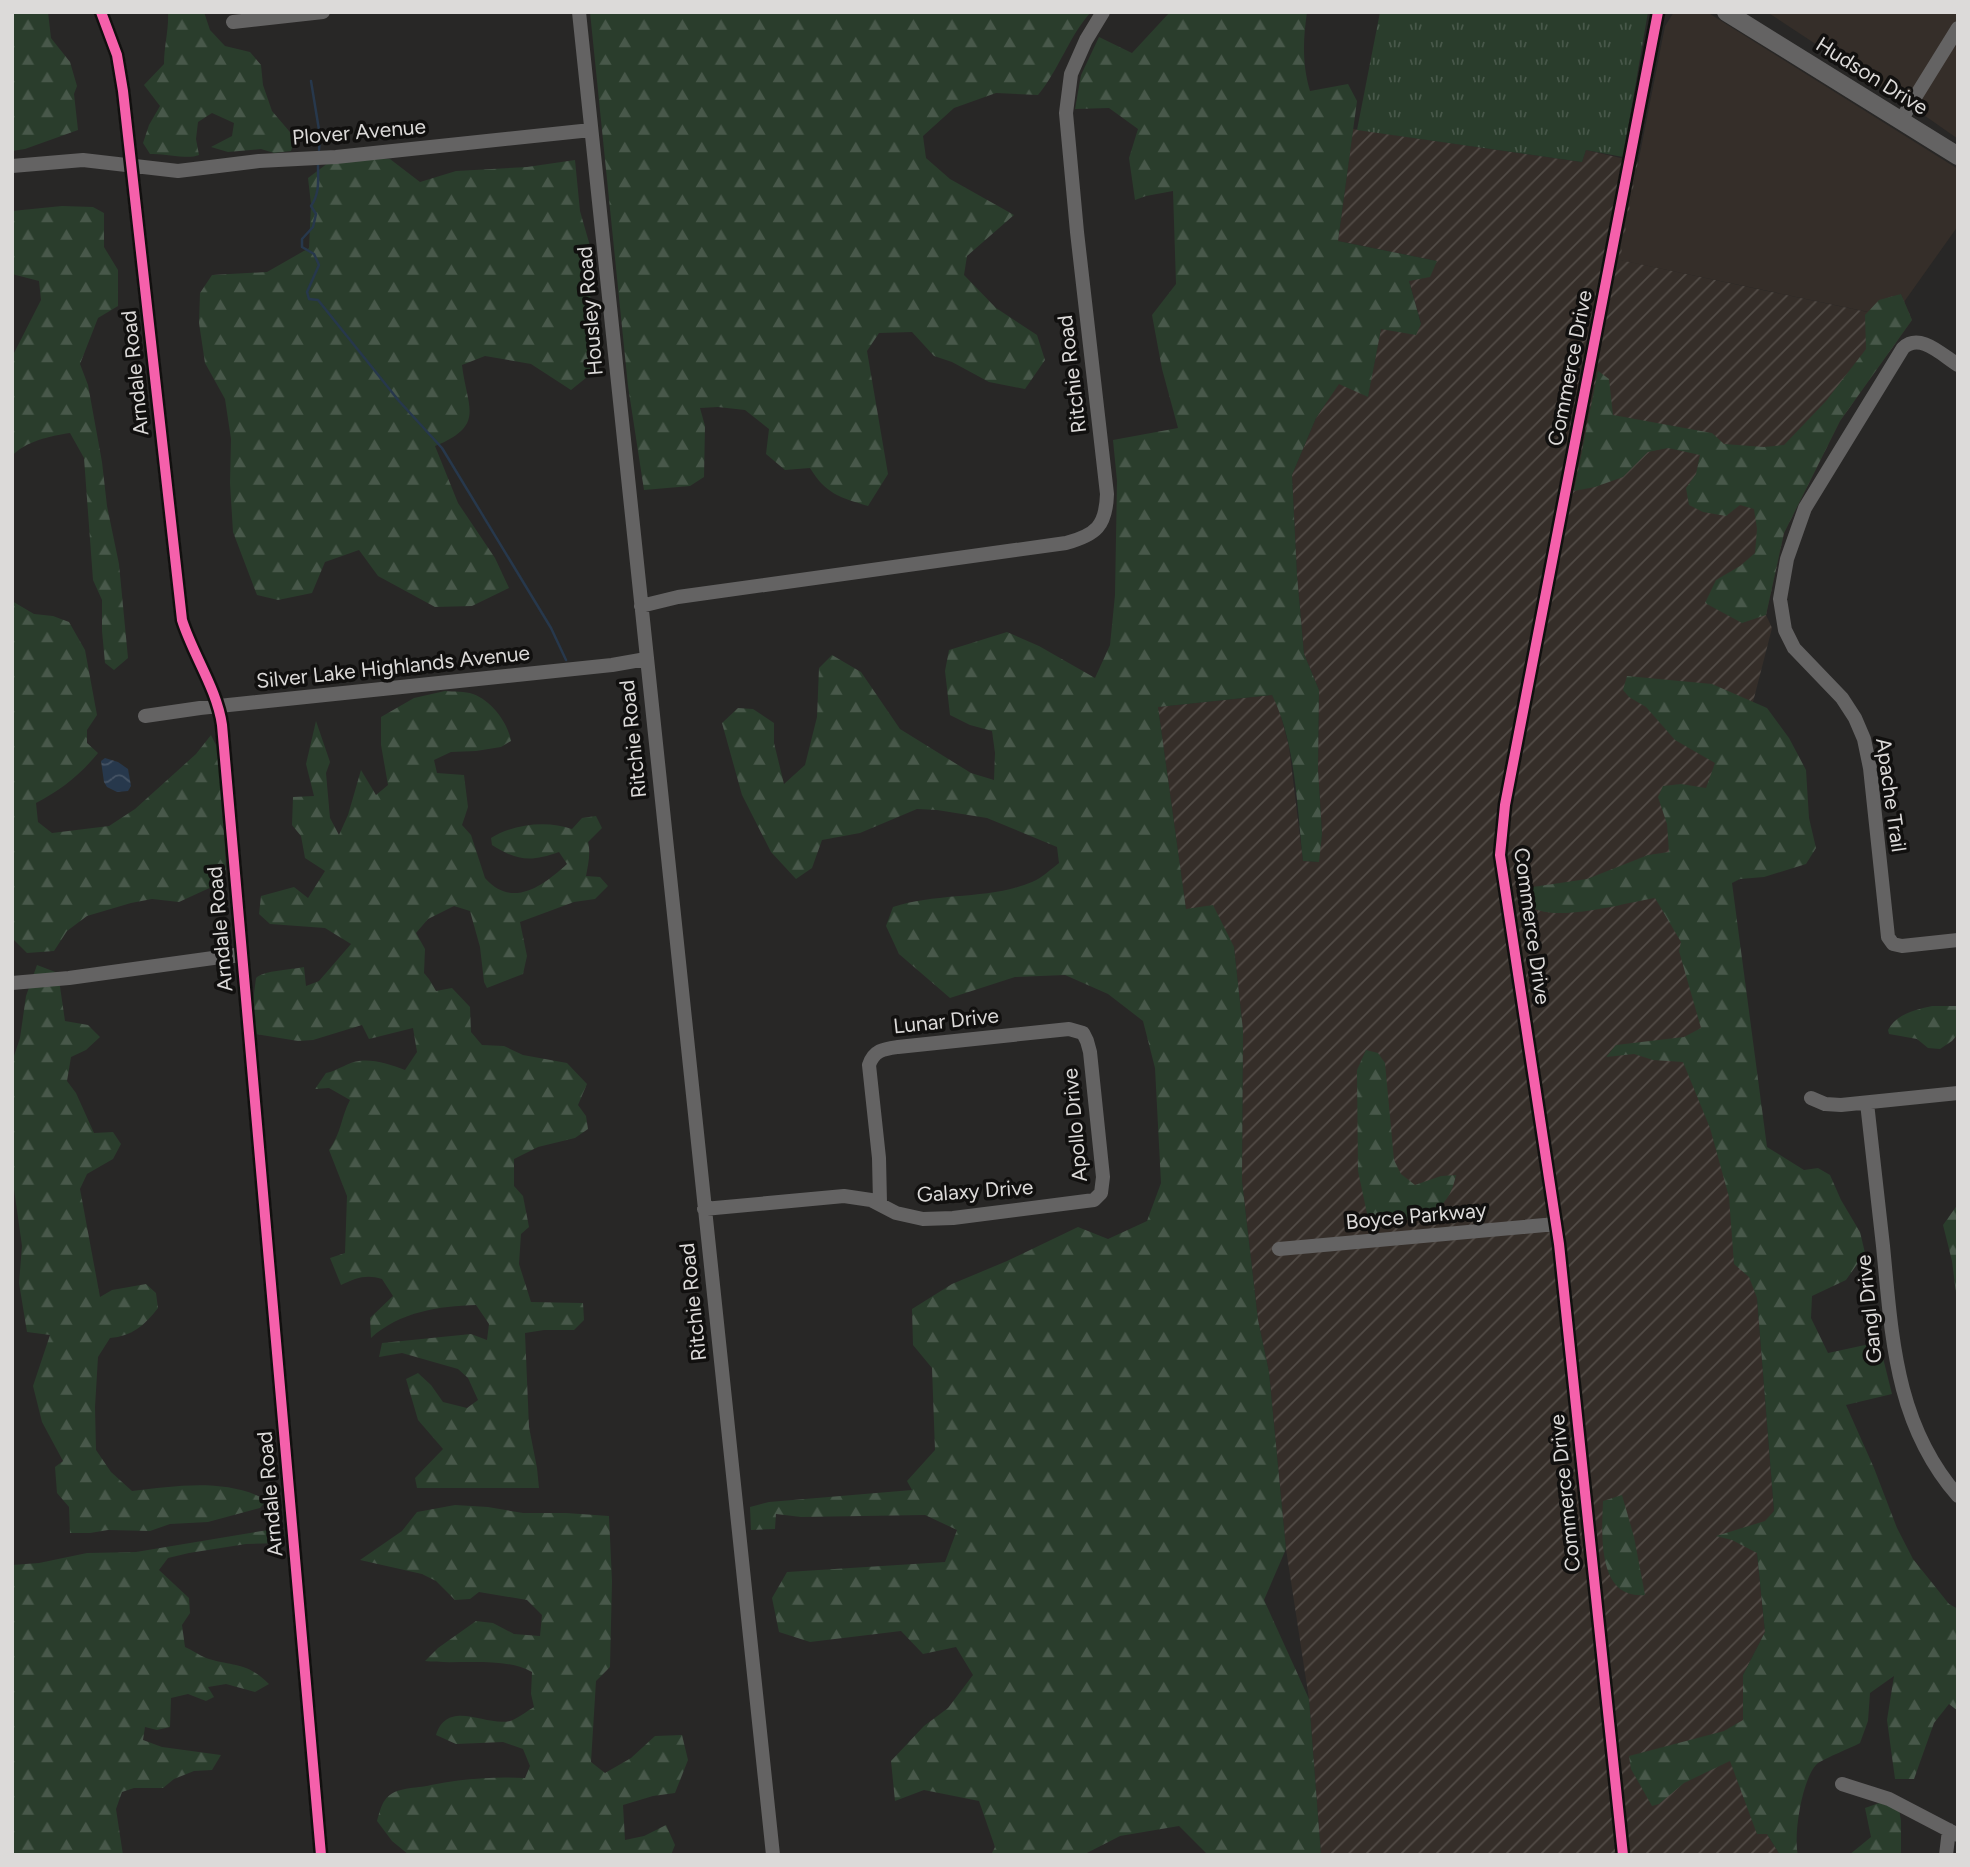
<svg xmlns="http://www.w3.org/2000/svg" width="1970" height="1867" viewBox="0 0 1970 1867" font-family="Figtree,sans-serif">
	<defs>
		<pattern id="industrial-furrows" width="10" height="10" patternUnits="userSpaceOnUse" patternTransform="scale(1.75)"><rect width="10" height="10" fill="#352e29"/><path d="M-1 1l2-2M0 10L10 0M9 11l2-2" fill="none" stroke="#524c47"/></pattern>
		<pattern id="grass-tufts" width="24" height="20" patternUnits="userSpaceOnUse" patternTransform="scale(1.75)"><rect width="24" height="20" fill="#2a3d2c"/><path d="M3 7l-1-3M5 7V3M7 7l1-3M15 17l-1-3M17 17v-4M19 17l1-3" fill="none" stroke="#48584a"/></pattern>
		<pattern id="forest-firs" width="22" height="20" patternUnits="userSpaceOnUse" patternTransform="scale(1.75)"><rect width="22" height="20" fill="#2a3d2c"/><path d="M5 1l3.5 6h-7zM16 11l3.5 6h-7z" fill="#48584a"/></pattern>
		<pattern id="water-waves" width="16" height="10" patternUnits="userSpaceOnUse" patternTransform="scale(1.75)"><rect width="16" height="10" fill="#27384c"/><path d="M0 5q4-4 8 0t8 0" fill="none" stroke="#465465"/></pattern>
	</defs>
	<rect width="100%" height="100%" fill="#282726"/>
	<path fill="#352e29" d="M1674,12H1707L1958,169V226L1904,302L1901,294L1868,312L1619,260L1665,26Z
		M1767,12H1958V139L1931,120Z"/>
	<path fill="url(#industrial-furrows)" d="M1353,129L1582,162L1586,150L1638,162L1620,260L1867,312L1879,300L1901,294L1912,320L1840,421L1784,533L1766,615L1772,628L1753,702L1703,802L1757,1298L1774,1511L1766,1521L1757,1553L1765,1632L1743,1675V1720L1767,1834L1780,1855H1321L1309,1699L1286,1549L1269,1372L1258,1320L1242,1181L1243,1030L1234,947L1186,910L1158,707L1272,695L1279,708L1289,747L1303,861L1318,862L1322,834L1318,769L1319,690L1304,654L1297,575L1292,475L1316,418L1339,383L1368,396L1381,328L1421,323L1409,281L1437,261L1338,241Z"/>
	<path fill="url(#grass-tufts)" d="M1380,12H1648L1623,157L1586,150L1582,162L1357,130Z"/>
	<path fill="url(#forest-firs)" d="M12,12H48L51,38L70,62L77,86L74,94L78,130L25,149L12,151Z
		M168,12H204L210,30L225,46L250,52L261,65L263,85L272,111L295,138L291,151L274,153L261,149L228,152L211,147L232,136L234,123L212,113L198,122L196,139L199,155C187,160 166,153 150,154L143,143L149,125L160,106L144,85L164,64C164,46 169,29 168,12Z
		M590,12H1091C1069,36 1059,70 1038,95L996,93L954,108L923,136L926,158L950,179L1014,215L967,256L964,275L996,308L1037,335L1045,360L1025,389L989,382L952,362L934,356L912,332L879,333L867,351L888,474L868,506C839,497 826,494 810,468L785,470L766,454L769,429L745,410L718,407L700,408L705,426L704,477L690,486L644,490L628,386Z
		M1170,12H1307C1303,40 1302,64 1310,91L1348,84L1357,101L1338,241L1437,261L1430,277L1409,281L1421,324L1416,335L1381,329L1368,397L1339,384L1316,418L1292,475L1297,575L1304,654L1319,690L1318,769L1322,834L1319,862L1303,861C1297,809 1296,743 1272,695L1158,707L1186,909L1213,905L1234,947L1243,1030L1242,1181L1258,1320L1269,1372L1286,1549L1264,1600L1309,1699L1321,1855H1208L1179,1826L1120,1836L1083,1855H991L995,1847L979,1801L924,1790L895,1801L891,1761L924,1726L948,1708L973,1675L956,1647L923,1654L901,1631L810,1642L779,1632L772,1598L787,1572L945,1562L957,1530L925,1515L801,1517L776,1514L775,1529L751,1530L750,1507L769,1502L912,1490L907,1481L935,1450L932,1368L913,1345L912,1309L952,1284L1007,1261L1078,1227L1108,1239L1147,1221L1161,1183L1155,1068L1143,1021L1108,994L1065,975L1015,977L950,998L899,954L886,926L893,907C938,892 989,900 1032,882C1042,878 1051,869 1059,863L1057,847L987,818L937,810L917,809L860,833L822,840L812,868L796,879L771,852L742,795L722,723L738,708L753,709L774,723V743L784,784L805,765L817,717L819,668L832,655L861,672L900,729L971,773L994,780L995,753L992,731L970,725L950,715L945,671L949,650L1007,632L1039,646L1095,678L1110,645L1115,595L1117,481L1113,440L1178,428L1162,369L1152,315L1176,284L1173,191L1146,196L1135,200L1129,158L1138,129L1109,108L1075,109L1081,75L1099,37L1132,53Z
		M336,157L390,159L420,182L456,171L527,167L575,160L580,211L590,246V295L602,365L571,390L531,364L485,356L462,365C467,408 486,425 435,446L458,503L495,558L509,588L472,606L435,607L378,576L359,550L325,562L312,593L278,600L257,595L233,532L230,483L231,439L225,399L205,363L199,323L200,293L212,275L267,272L309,248L311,204L308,178Z
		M62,206L93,207L104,213V247L118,270V306L98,318L80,364L88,385L102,462L107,506L119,564L128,658L114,670L105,663L102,631V600L93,580L84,458L70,433C50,436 26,441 12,456V357L41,300L39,281L12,274V211Z
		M1901,294L1912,320L1840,421L1784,533L1766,615L1742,623L1705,603L1716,580L1740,566L1755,553L1757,529L1754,509L1740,505L1726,516L1703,512L1689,505L1686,488L1696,474L1700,455L1668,448L1648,452L1623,477L1595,487L1574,491L1598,371L1609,379L1613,415L1712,433L1724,444L1764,447L1784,445L1826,401L1866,349L1865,315L1879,300Z
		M12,601L34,614L53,616L69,622L85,650L97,715L87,730V743L98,753C79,776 61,790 36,803L38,822L52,833L109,826L135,809L196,754L211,735L218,749L224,812L226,872L216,885L179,902L152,899L131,903L87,916L67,931L54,951L27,953L12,938Z
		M1627,676L1712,684L1767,708L1789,738L1806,770L1809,818L1816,848L1806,864L1764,877L1740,879L1732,883L1767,1147L1804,1170L1818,1168L1830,1175L1841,1200L1860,1232L1865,1253L1846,1280L1812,1296L1811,1318L1828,1353L1879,1342L1892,1394L1846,1405L1874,1468L1897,1528L1913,1559L1949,1604L1958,1609V1711L1949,1704L1934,1723L1914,1779H1895L1887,1720L1894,1676L1870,1693L1868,1721L1860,1743C1851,1748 1820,1760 1816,1765C1802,1780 1793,1836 1798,1855H1780L1767,1834H1757L1730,1761L1684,1783L1659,1804L1652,1806L1631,1769L1629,1756L1724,1731L1743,1720V1675L1765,1632L1757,1553L1732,1540L1716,1536L1765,1521L1774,1511L1757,1298L1749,1277L1734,1264L1729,1197L1710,1128L1683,1062L1653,1060L1634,1054L1606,1057L1616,1045L1684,1037L1701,1028L1679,951L1681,942L1655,898C1624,903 1557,923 1531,907C1525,903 1522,896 1519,889L1587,879L1648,855L1669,852L1667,824L1658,797L1663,786L1681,784L1706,788L1715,763L1675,740L1646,707L1629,697L1623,690Z
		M445,691C454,692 465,691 473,694C492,701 508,723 511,741L501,747L476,751L451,752L434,760L437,773L464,775L468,807L462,825L471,835L485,878C512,909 543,886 567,864L559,852C531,862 517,861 492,845L491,838C513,824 547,820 572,829L582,818L596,816L602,828L588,842C591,853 588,865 586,876L600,877L608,886L595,899L574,902L520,922L527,956L523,974L487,988L484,982L480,947L470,911L454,906L428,919L416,933L425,949L424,973L429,979L436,991L452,988L470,1007L471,1032L482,1045L504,1046L523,1055L567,1063L587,1084L578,1105L586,1116L588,1129L575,1138L538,1147L514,1159V1186L523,1196L529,1227L521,1234L519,1264L531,1302L583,1303L584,1320L574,1330H544L525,1333L529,1427L537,1468L539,1488H417L415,1478L443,1449L418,1420L406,1379L418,1373L431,1385L443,1402L467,1408L478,1400L468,1378L458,1369L402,1353L379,1357L382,1343L471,1334L487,1340L489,1324L476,1305C439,1306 399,1312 371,1338L370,1318L393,1296L382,1279C366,1274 356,1278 341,1285L330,1258L345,1253L347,1196L329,1150C341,1134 341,1117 350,1100L329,1088L315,1089L326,1073C337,1071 348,1062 359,1061C374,1059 391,1065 405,1070L417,1052L413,1028L369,1039L362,1025L313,1040L298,1041L249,1033L256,978C265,970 290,970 304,967L306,986L319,981L351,944L325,928L270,924L259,914L261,896L294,887L308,898L325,871L305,858L301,836L292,825L293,797L314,796L306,764L316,721L330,762L326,773L330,818L339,835L348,815L361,770L376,795L388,785L381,745V717L414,698Z
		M37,965L58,973L65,1021L88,1025L100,1037L86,1050L71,1057L67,1081L76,1093L94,1133L113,1132L121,1144L113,1159L87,1174L80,1189L100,1297L112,1290L146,1284L156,1293L158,1308C144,1326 132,1336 110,1338L98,1357L95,1407L96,1450L111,1472L132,1491C177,1486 225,1478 267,1500L260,1508L208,1522L170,1524L150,1531L108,1530L90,1533H70L69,1507L57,1493L55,1467L63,1461L42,1422L33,1386L50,1335L27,1332L19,1283L22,1246L12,1175V1062L20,1038L26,996Z
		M1932,1006H1958V1034L1952,1041L1940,1049L1928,1048L1917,1039L1889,1034L1888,1030C1896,1014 1915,1010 1932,1006Z
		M1366,1050L1378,1053L1385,1063L1394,1160L1401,1174L1415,1185L1441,1176L1456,1175C1446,1224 1409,1219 1369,1223L1358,1171L1357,1070Z
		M1958,1204V1309L1952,1261L1943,1225Z
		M1622,1495L1634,1537L1645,1595C1596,1600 1602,1532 1603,1501Z
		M455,1505L488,1507L523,1513H566L609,1516L612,1581L610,1667L596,1681L591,1762L605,1773L631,1758L655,1736L682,1735L688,1760L675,1793L653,1796L623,1805L625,1840L644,1836L666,1825L675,1845L671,1855H409L392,1841L377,1821C379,1814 381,1805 385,1800C395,1786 416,1789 431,1785C463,1779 493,1776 525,1778L530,1766L523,1749L503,1742L456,1744L436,1735C448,1698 486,1727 510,1721C517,1719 527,1711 534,1707L531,1694L532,1672C504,1656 457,1665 425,1661L438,1648L476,1621L493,1623L514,1634L540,1636L542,1615L527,1600L479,1592L470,1599L455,1600L436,1581L422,1574L360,1560L402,1531L417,1512Z
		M268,1530L283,1535L280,1543L246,1544L189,1553L168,1558L159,1570L189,1598L190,1613L182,1625L185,1647C192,1650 199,1655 206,1658C233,1667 246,1661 269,1684L255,1692L226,1684L208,1687L214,1697L206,1701L188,1694L171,1698L170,1727L157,1730L145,1727L143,1740L162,1747L221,1755L212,1770L194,1771L174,1779L163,1788H134L122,1792L116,1809L123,1855H12V1565L39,1563L87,1553L136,1552Z
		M1879,1803L1899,1809L1901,1821V1855H1849L1871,1837L1865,1808Z"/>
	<path fill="url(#water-waves)" d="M105,758L118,762L128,769L131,786L128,791L117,792L107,787L104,782L101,761Z"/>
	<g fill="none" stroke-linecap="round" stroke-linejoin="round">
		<path stroke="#27384c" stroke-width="2.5" d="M311,81L320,136L319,150
			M318,165C318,180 320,193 311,206L316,214L313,227L302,239V247L314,254L319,265L307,292L309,299L318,300L399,401L442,448L551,628L566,660"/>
		<path stroke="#646363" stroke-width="14" d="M101,12L117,55L123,91L182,620C193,655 217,689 222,725L321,1855
			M579,12L773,1855
			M233,22L323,12
			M1901,120L1958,28
			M12,166L83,160L178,171L259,161L336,157L591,130
			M1958,365C1942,355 1920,332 1903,348L1805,508L1787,559L1780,599L1785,630L1794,648L1842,698L1855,718L1864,739L1870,768L1888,937L1893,944L1902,946L1958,940
			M641,606L678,597L1066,543C1096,535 1106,526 1107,494L1077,232L1066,113L1071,74L1086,40L1103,12
			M145,716L200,708L612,665L646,659
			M12,983L69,978L242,954
			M1811,1098L1825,1104L1841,1105L1958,1093
			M1867,1103C1872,1151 1878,1198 1883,1246C1892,1337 1895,1424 1958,1496
			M704,1209L844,1196L871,1200L896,1213L923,1219L953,1218L1094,1200L1101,1193L1103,1177L1090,1052L1087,1041L1083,1033L1069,1029L898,1047C884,1049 874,1050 869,1065L879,1158L880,1203
			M1279,1249L1556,1224
			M1842,1784L1889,1799L1958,1835
			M1623,1855L1559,1244L1500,855L1505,805L1658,12
			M1946,1855L1949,1830"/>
		<path stroke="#646363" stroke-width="18" d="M1726,12L1958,156"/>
		<defs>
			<path id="cycleway" d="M101,12L117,55L123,91L182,620C193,655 217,689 222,725L321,1855
				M1623,1855L1559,1244L1500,855L1505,805L1658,12"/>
		</defs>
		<use href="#cycleway" stroke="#11100f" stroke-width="15"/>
		<use href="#cycleway" stroke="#f560ab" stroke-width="10"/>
	</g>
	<g text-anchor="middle" stroke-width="7" stroke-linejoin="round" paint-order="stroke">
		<g font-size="21" fill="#dcdad9" stroke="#11100f">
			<text transform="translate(1872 76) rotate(32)" y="7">Hudson Drive</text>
			<text transform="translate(359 132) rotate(-5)" y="7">Plover Avenue</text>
			<text transform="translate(590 311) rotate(-95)" y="7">Housley Road</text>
			<text transform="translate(1570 368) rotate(-79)" y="7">Commerce Drive</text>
			<text transform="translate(135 373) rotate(-96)" y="7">Arndale Road</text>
			<text transform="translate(1072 374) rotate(-97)" y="7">Ritchie Road</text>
			<text transform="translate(393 667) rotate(-6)" y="7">Silver Lake Highlands Avenue</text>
			<text transform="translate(633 739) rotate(-96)" y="7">Ritchie Road</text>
			<text transform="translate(1891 795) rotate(82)" y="7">Apache Trail</text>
			<text transform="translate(1532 926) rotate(82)" y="7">Commerce Drive</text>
			<text transform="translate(220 929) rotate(-95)" y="7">Arndale Road</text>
			<text transform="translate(946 1021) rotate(-6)" y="7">Lunar Drive</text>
			<text transform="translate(1075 1125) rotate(-95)" y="7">Apollo Drive</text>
			<text transform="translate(975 1191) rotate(-4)" y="7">Galaxy Drive</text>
			<text transform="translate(1416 1216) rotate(-5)" y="7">Boyce Parkway</text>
			<text transform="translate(693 1302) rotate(-96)" y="7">Ritchie Road</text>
			<text transform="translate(1869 1309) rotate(-96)" y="7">Gangl Drive</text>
			<text transform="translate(1565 1493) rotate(-96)" y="7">Commerce Drive</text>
			<text transform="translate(270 1494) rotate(-95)" y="7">Arndale Road</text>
		</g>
	</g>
	<rect width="1970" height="1867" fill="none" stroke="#dcdad9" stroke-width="28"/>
</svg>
